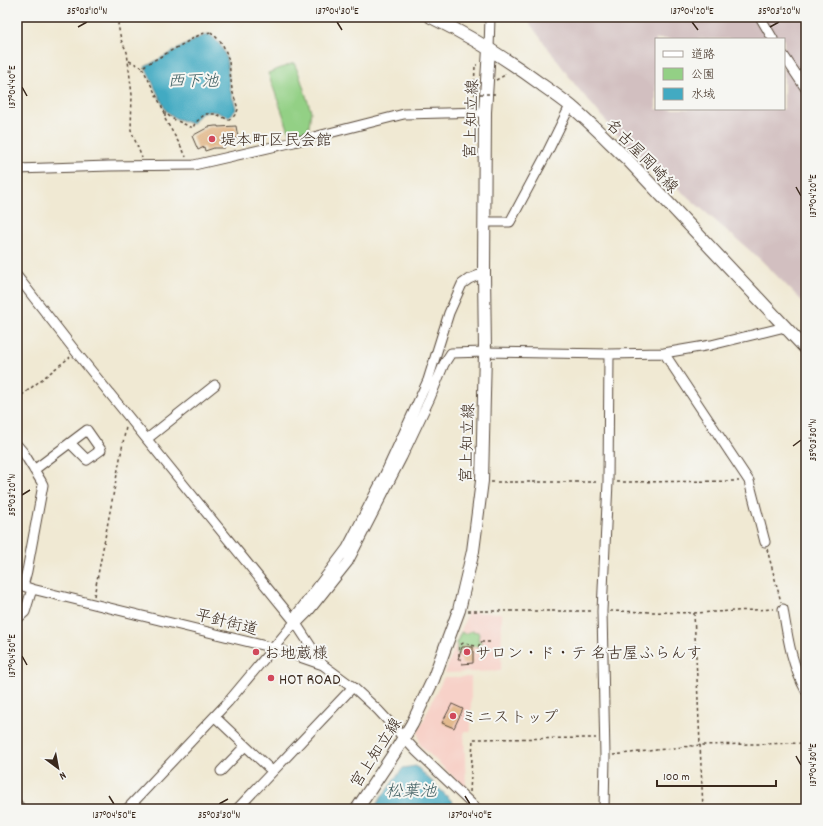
<svg xmlns="http://www.w3.org/2000/svg" width="823" height="826" viewBox="0 0 823 826" font-family="Dekko,'Klee One',sans-serif">
	<rect width="100%" height="100%" fill="#f6f6f2"/>
	<filter id="ink" filterUnits="userSpaceOnUse"><feTurbulence type="fractalNoise" baseFrequency=".025" numOctaves="2"/><feDisplacementMap in="SourceGraphic" scale="8" xChannelSelector="R" yChannelSelector="G"/><feConvolveMatrix kernelMatrix="1 2 1 2 8 2 1 2 1" color-interpolation-filters="sRGB"/></filter>
	<filter id="wash" filterUnits="userSpaceOnUse"><feTurbulence type="fractalNoise" baseFrequency=".012" numOctaves="4" result="noise"/><feDisplacementMap in="SourceGraphic" scale="16" xChannelSelector="R" yChannelSelector="G"/><feGaussianBlur stdDeviation="0.9" result="paint"/><feColorMatrix in="noise" values="0 0 0 0 0 0 0 0 0 0 0 0 0 0 0 0 0 1.4 0 .05"/><feComposite in="paint" operator="in"/></filter>
	<g filter="url(#wash)">
		<rect width="100%" height="100%" fill="#f0e9d3"/>
		<path fill="#f7d1c8" d="M468,612L502,613L501,671L445,673Z
			M444,677H471V731H464L466,789L420,745L418,731Z"/>
		<path fill="#d2bfc0" fill-rule="evenodd" d="M525,17H806V305L761,260L624,142L576,86ZM656,39H784V109H656Z"/>
		<path fill="#93d085" stroke="#677d52" d="M294,63L299,74L311,111L308,134L291,137L268,73Z
			M472,631L478,632L479,634L478,640L481,641V644L480,646L462,647L460,653L457,654V645L456,644L461,632L465,634L469,632Z"/>
		<path fill="#42aac2" stroke="#3e6a70" d="M209,34C233,52 225,68 231,92C232,98 236,104 236,110L229,117C214,110 201,107 192,124L175,118L166,111L145,67L200,37Z
			M416,766L460,809H373L403,768Z"/>
		<g id="blocks">
			<path fill="#e2ba8e" d="M215,126H218V127L236,126L238,138L224,139V148H214L205,151L204,147L198,150L192,136L205,129L208,127Z
				M462,647H473V663L462,664L461,659H458Z
				M452,704L463,709L454,728L442,723Z"/>
		</g>
	</g>
	<g filter="url(#ink)">
		<use href="#blocks" fill-opacity="0" stroke="#564739" stroke-width="1"/>
		<g fill="none" stroke-linecap="round" stroke-linejoin="round">
			<defs>
				<path id="minor" d="M760,17L773,39
					M489,49L490,17
					M784,56L806,89
					M17,169L109,166L194,165L294,142L404,114L485,112
					M484,222H510L548,151L570,106
					M17,276L76,352L295,622L323,665
					M664,353L749,481L765,542
					M147,439L215,385
					M17,445L23,452L41,481L43,485L27,571L23,586
					M34,470L87,430L101,450L87,460L70,443
					M17,584L32,589L274,648L323,665L353,687L378,710L416,751L477,809
					M783,609C788,639 791,663 806,691
					M17,619L25,612L26,609L32,589
					M295,622L297,614L347,548L385,474L428,380L449,313L462,284L469,279L484,273
					M215,717L272,771
					M221,771L245,746
					M17,804L21,809
					M127,809L228,702L295,622L299,621L309,611L348,562L402,457L430,398L444,364L451,353L485,352L609,354L664,353L711,345L785,327
					M237,809L353,687
					M604,809L605,756L602,611L608,482L609,354"/>
				<path id="major" d="M431,17C470,36 507,59 542,85C552,92 562,99 572,107C591,123 609,142 627,159L806,349
					M357,809L395,752L412,724L433,680L459,610L473,551L482,481L485,352L484,273L485,112L489,49"/>
			</defs>
			<use href="#minor" stroke="#564739" stroke-width="11"/>
			<use href="#major" stroke="#564739" stroke-width="14"/>
			<path stroke="#564739" stroke-width="1.5" stroke-dasharray="3 3" stroke-linecap="butt" d="M121,17L118,24L121,40L127,52L132,95L131,130L142,158
				M211,32L222,43L226,52L229,62L232,90L238,109C237,113 233,118 229,120L216,114H205L195,123L193,128L173,119L165,113L142,67L201,34Z
				M129,61L142,67
				M496,80L505,75V73
				M474,94L475,65H477
				M165,113V119L183,150L186,157
				M17,399L70,357
				M491,482H599
				M617,482L739,481
				M767,549L781,602
				M94,596L126,427
				M468,611H594
				M610,611L694,613L774,609
				M694,613L703,809
				M459,656V647C464,640 466,644 472,645C474,646 477,646 479,646L480,642H490
				M613,755L700,745L806,743
				M470,792L473,739L596,738"/>
			<use href="#minor" stroke="#fff" stroke-width="9"/>
			<use href="#major" stroke="#fff" stroke-width="12"/>
			<path stroke="#564739" stroke-width="1.5" stroke-dasharray="3 3" stroke-linecap="butt" d="M474,94H496"/>
		</g>
	</g>
	<path fill="none" stroke="#3b2a1e" stroke-width="1.5" d="M337,22L342,30M692,22L698,30M78,27L87,22M770,27L779,22M22,87L27,96M796,187L801,196M793,446L801,440M22,495L30,490M22,656L27,665M796,756L801,765M109,796L114,804M465,796L470,804M219,804L228,799"/>
	<g fill="#d1495b" stroke="#f6f6f2" stroke-width="1.5">
		<circle cx="212" cy="139" r="4"/>
		<circle cx="256" cy="652" r="4"/>
		<circle cx="467" cy="652" r="4"/>
		<circle cx="271" cy="678" r="4"/>
		<circle cx="453" cy="716" r="4"/>
	</g>
	<g text-anchor="middle" stroke-width="4" stroke-linejoin="round" paint-order="stroke">
		<g font-size="16" fill="#3b2a1e" stroke="#f6f6f2">
			<text transform="translate(470 119) rotate(-88)" y="6">宮上知立線</text>
			<text transform="translate(643 155) rotate(46)" y="6">名古屋岡崎線</text>
			<text transform="translate(466 443) rotate(-88)" y="6">宮上知立線</text>
			<text transform="translate(227 621) rotate(14)" y="6">平針街道</text>
			<text transform="translate(375 752) rotate(-57)" y="6">宮上知立線</text>
		</g>
		<g font-size="16" fill="#3b2a1e" stroke="#f6f6f2" text-anchor="start">
			<text x="220" y="145">堤本町区民会館</text>
			<text x="264" y="658">お地蔵様</text>
			<text x="475" y="658">サロン・ド・テ 名古屋ふらんす</text>
			<text x="279" y="684">HOT ROAD</text>
			<text x="461" y="722">ミニストップ</text>
		</g>
		<g font-size="17" font-style="italic" fill="#3e5d60" stroke="#f6f6f2">
			<text x="193" y="86">西下池</text>
			<text x="411" y="796">松葉池</text>
		</g>
	</g>
	<rect width="823" height="826" fill="none" stroke="#f6f6f2" stroke-width="44"/>
	<rect x="655" y="38" width="130" height="72" fill="#f6f6f2" stroke="#aba49d"/>
	<rect x="663" y="51" width="20" height="6" fill="#ffffff" stroke="#aba49d"/>
	<text x="691" y="58" font-size="12" fill="#3b2a1e">道路</text>
	<rect x="663" y="68" width="20" height="12" fill="#93d085" stroke="#aba49d"/>
	<text x="691" y="78" font-size="12" fill="#3b2a1e">公園</text>
	<rect x="663" y="88" width="20" height="12" fill="#42aac2" stroke="#aba49d"/>
	<text x="691" y="98" font-size="12" fill="#3b2a1e">水域</text>
	<g transform="translate(58 768) rotate(148)" stroke="#f6f6f2" stroke-width="3" paint-order="stroke">
	<path d="M0-3L7 15L0 10L-7 15Z" fill="#3b2a1e"/>
	<text y="-6" font-size="11" font-weight="bold" text-anchor="middle" fill="#3b2a1e">N</text>
	</g>
	<path d="M657 780v6h119v-6" fill="none" stroke="#3b2a1e" stroke-width="2"/>
	<text x="663" y="780" font-size="12" fill="#3b2a1e" stroke="#f6f6f2" stroke-width="3" paint-order="stroke">100 m</text>
	<rect x="22" y="22" width="779" height="782" fill="none" stroke="#3b2a1e" stroke-width="1.5"/>
	<g font-size="10" text-anchor="middle" fill="#3b2a1e">
		<text x="87" y="14">35°03'10"N</text>
		<text x="337" y="14">137°04'30"E</text>
		<text x="692" y="14">137°04'20"E</text>
		<text x="779" y="14">35°03'20"N</text>
		<text transform="translate(11 87) rotate(-90)" y="4">137°04'40"E</text>
		<text transform="translate(812 196) rotate(-90)" y="4">137°04'20"E</text>
		<text transform="translate(812 440) rotate(-90)" y="4">35°03'30"N</text>
		<text transform="translate(11 495) rotate(-90)" y="4">35°03'20"N</text>
		<text transform="translate(11 656) rotate(-90)" y="4">137°04'50"E</text>
		<text transform="translate(812 765) rotate(-90)" y="4">137°04'30"E</text>
		<text x="114" y="818">137°04'50"E</text>
		<text x="219" y="818">35°03'30"N</text>
		<text x="470" y="818">137°04'40"E</text>
	</g>
</svg>
